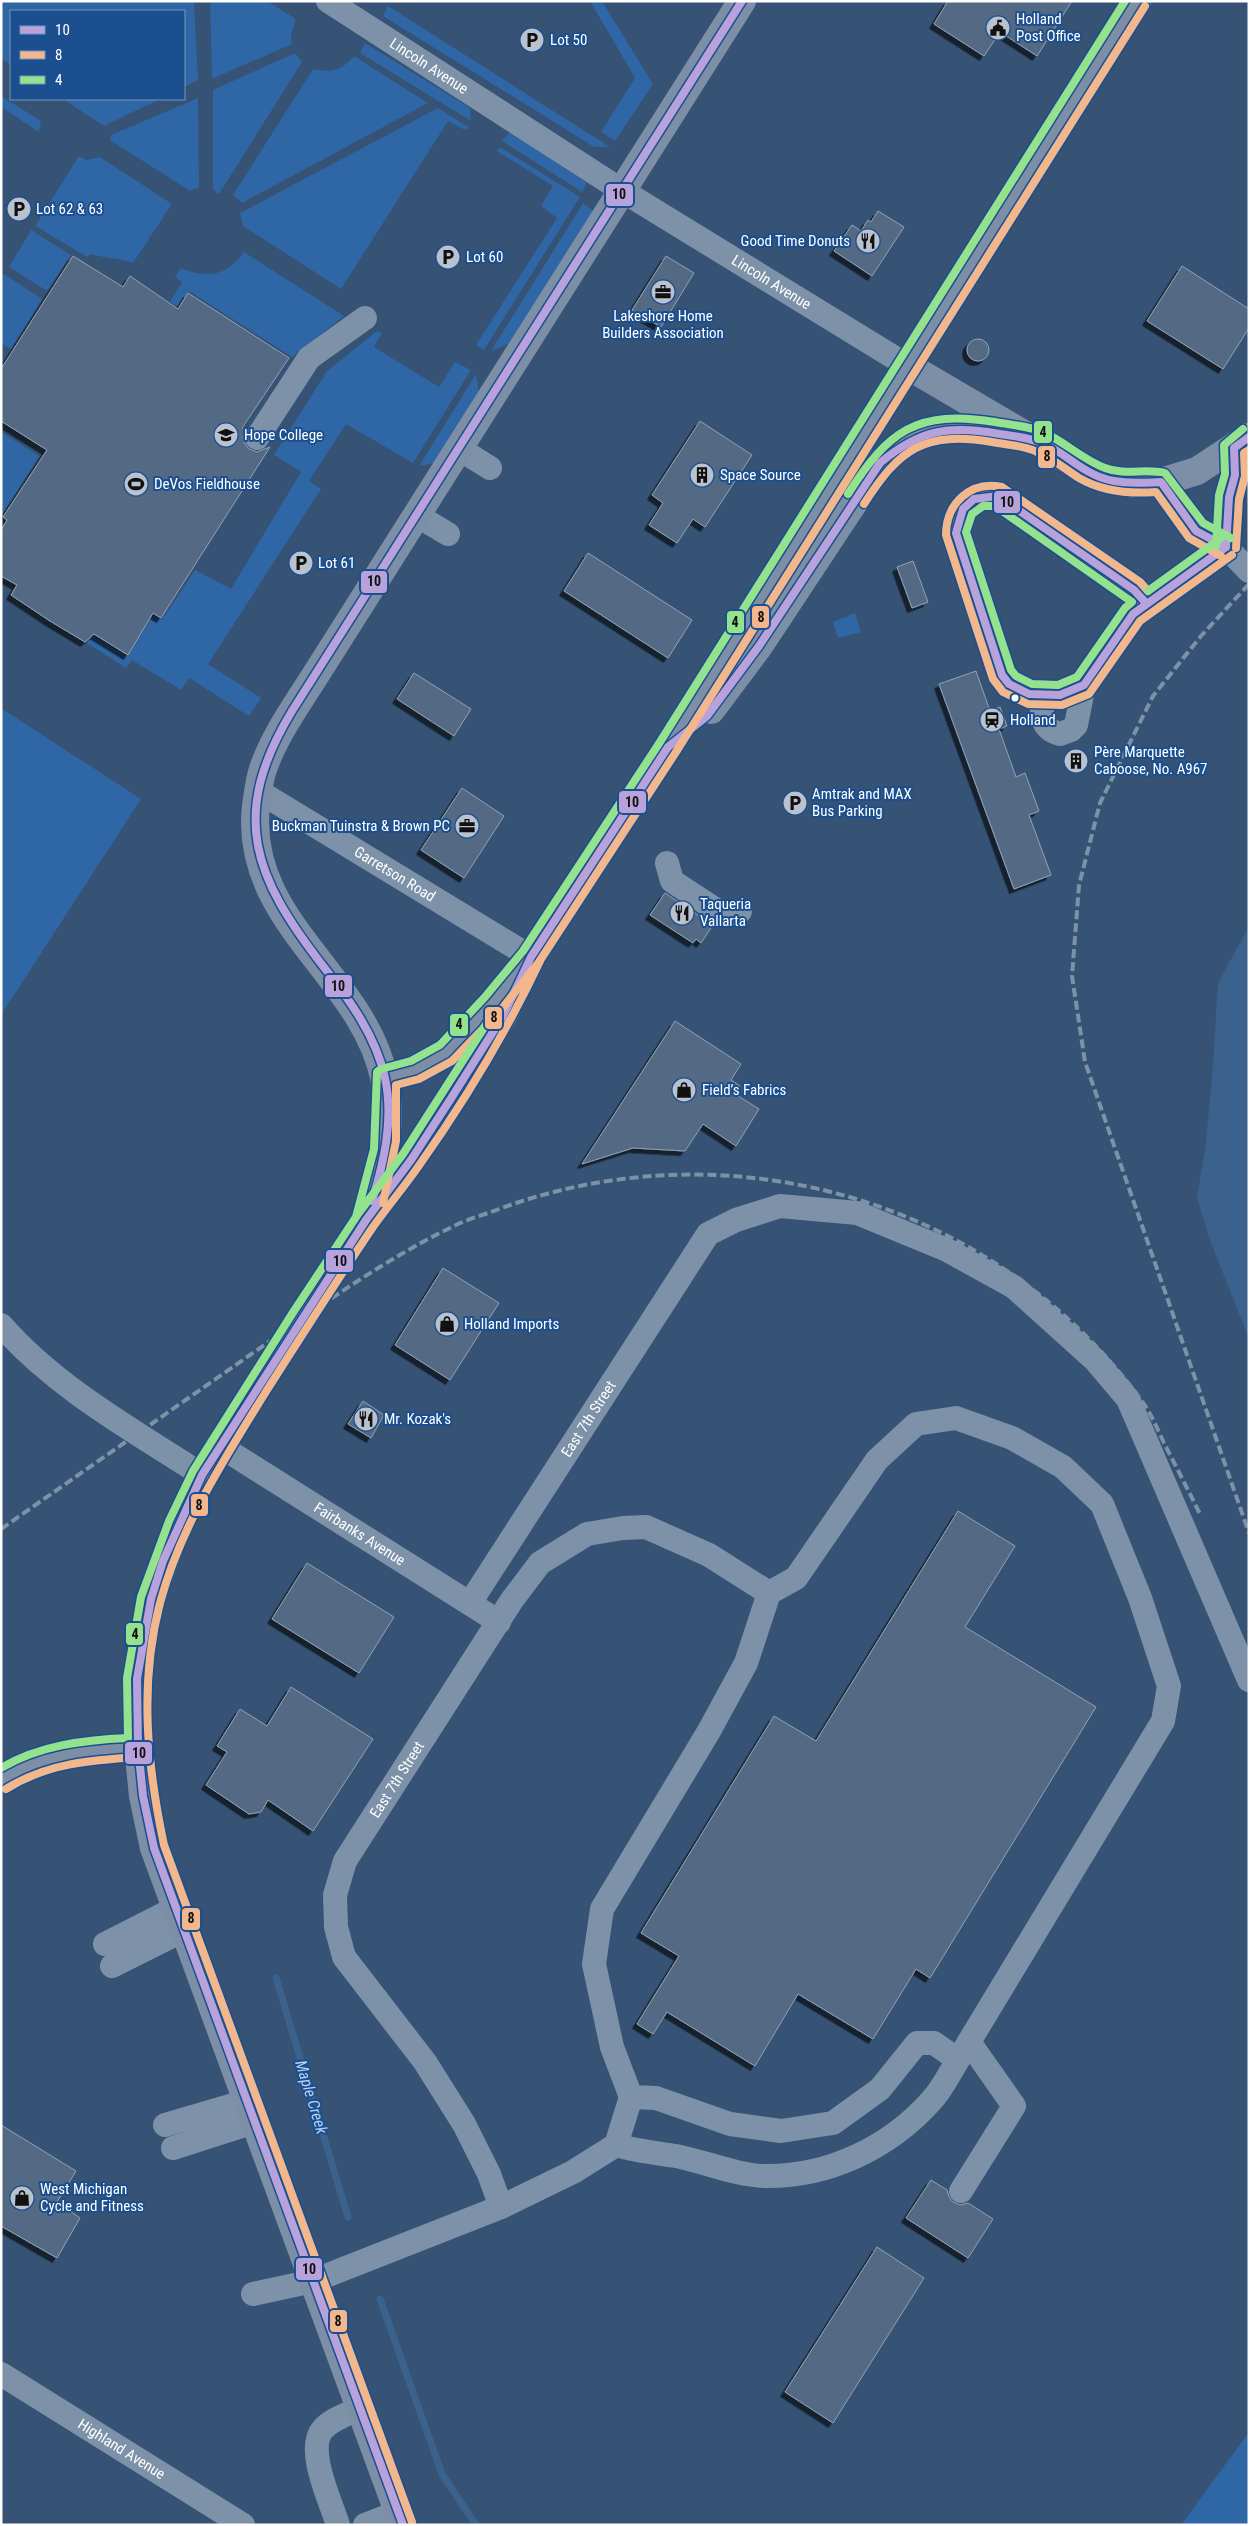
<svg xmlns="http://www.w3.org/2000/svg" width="1250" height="2526" viewBox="0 0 1250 2526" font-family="'Roboto Condensed',sans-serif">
	<defs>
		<filter id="shadow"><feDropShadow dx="-4.5" dy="4.5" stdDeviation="0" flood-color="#0009"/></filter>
	</defs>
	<rect width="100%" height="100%" fill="#365274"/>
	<path fill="#2f66a5" d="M1,1H194L198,80L184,87V11H11V65L1,58Z
		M210,1H267L296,19L291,35L292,44L212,79Z
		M590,1H602L653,84L615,141L601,132L635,78Z
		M388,6L610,147H594L383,16Z
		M365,43L470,108L471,121L360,53Z
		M295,53L302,62L219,194L213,190V90Z
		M354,56L428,103L242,203L233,195L313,69C330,73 343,70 354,56Z
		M1,96L41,121L39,132L1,107Z
		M198,98L199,187L190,191L110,140L111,135Z
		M63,99H160L104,126Z
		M438,108L470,128L465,130L448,121L341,289L243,226L240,213Z
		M510,132L587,183L582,192L502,141Z
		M500,147L580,197L484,350L476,345L557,218L541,206L553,186L497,151Z
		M79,156L86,160L100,157L172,204L133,263C119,258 105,258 90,254L87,257L35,226Z
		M583,203L594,211L510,343L491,351Z
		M31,230L71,255L47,291L9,267Z
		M244,252L344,316L292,357L189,291L178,307L170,302L182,282L175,277L181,268C207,279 227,276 244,252Z
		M4,274L42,299L11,349L1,343V279Z
		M377,331L382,333L374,347L439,387L455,362L471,370L413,463L346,424L309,481L321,489L208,664L261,698L249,716L189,678L181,690L132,660L126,668L87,643L93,636L128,656L153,615L162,620L195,570L231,589L301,472L274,455L327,371Z
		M476,374L479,393L434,463L419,466Z
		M1,432L39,456L1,516Z
		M855,613L861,632L838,638L833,622Z
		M1,708L141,799L1,1015Z
		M1249,2432V2525H1181Z"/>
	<path fill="#3b618d" d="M1249,926V1339L1208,1235L1197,1197L1205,1149L1212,1079L1218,983Z"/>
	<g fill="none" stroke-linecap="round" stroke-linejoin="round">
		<path stroke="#3b618d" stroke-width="7" d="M276,1978L348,2217
			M380,2299L442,2474L476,2525"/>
	</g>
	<path fill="#526984" stroke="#92a2b6" filter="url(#shadow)" d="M948,1H1072L1037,56L1000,32L984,56L934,24Z
		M878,211L904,227L872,276L834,251L852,225L861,231L868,220L871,222Z
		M73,256L123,287L130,276L178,309L188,293L289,358L242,428L246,430L243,437L245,444L249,449L257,452L270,447L161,618L153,613L128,655L94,634L85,642L50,621L11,595L17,585L1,576V530L7,520L3,517L47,450L1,421V369Z
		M666,256L694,273L661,327L632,310Z
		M1182,266L1249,309V328L1223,369L1147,321Z
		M967 350a11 11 0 1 1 22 0a11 11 0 1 1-22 0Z
		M700,421L752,455L705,527L693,519L677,543L649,525L663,503L652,495Z
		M588,553L692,620L668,658L564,591Z
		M913,561L928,602L912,608L897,567Z
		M976,671L990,711L1000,707L1007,726L999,729L1016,777L1025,773L1039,811L1029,815L1051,875L1014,889L939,684Z
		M414,673L471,709L454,736L397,699Z
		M462,788L504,816L464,878L421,850Z
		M665,893L713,925L701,943L696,939L693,943L650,915Z
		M675,1021L741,1064L731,1080L740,1086L735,1094L759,1109L736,1146L703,1124L685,1151L633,1148L582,1164Z
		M443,1268L499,1303L450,1380L395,1345Z
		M363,1401L384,1415L371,1438L348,1424Z
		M958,1511L1015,1546L965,1627L1096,1707L930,1978L916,1969L873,2039L798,1994L755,2066L667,2012L653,2034L637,2024L679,1956L641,1933L774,1716L816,1741Z
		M307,1563L394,1617L359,1673L272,1619Z
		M291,1687L373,1739L313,1831L268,1800L261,1812L249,1814L206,1785L227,1752L217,1746L240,1709L267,1726Z
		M1,2125L76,2171L57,2202L80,2218L57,2258L1,2226Z
		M931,2180L947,2190L949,2197L953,2202L960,2205L968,2203L993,2219L968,2258L906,2218Z
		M877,2247L924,2278L833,2423L785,2392Z"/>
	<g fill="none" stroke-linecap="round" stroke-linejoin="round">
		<g stroke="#7d92a8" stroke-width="24">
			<path id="s1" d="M328,1L621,190L908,366"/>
			<path d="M257,438L309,358L365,318"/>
			<path d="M458,448L490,468"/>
			<path d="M1161,482L1196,531L1226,547L1249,571"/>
			<path d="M416,515L448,534"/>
			<path d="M1226,547L1229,497L1235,475L1234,448"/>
			<path d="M1084,685C1057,699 1022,701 1002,675L956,533C959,506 971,493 998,496L1134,590L1146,603"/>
			<path d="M1042,695C1041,713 1040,729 1060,734L1071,730L1076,725L1084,685L1133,614L1226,547"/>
			<path id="s2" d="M258,791L531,957"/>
			<path d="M667,863L672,881L724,915L740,911"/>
			<path d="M1,1325C56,1388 133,1430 202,1475"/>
			<path id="s3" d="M220,1446L499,1622"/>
			<path id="s4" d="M470,1603L708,1234L736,1220L780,1206L857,1213L947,1250L1014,1287L1095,1360L1128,1399L1249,1680"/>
			<path d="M105,1944L176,1908"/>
			<path d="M112,1966L184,1930"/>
			<path d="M165,2125L247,2101"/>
			<path d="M616,2145C636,2151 656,2153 676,2156C706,2162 735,2175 765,2176C828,2177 889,2148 931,2101C942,2090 949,2074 958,2060L1163,1721L1169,1686L1140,1598L1102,1504L1063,1467L1012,1438L956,1418L916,1424L877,1460L796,1578L769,1593L746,1663L709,1731L602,1909L594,1964L612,2047L631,2097L656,2098L730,2124L781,2131L833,2123L880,2089L917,2043H934L958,2060"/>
			<path d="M173,2148L254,2122"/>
			<path d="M961,2191L1014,2106L969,2042"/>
			<path id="s5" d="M501,2207L489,2174L464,2124L425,2062L344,1957L336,1927L335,1895L345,1861L512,1600L540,1563L587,1534L623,1528L646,1527L709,1555L769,1593"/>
			<path d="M253,2294L313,2281L501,2207L573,2172L616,2145L631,2097"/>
			<path id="s6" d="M1,2374L243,2525"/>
			<path d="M338,2525C331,2502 305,2449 323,2429C332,2419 348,2414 360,2408"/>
			<path d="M365,2525L399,2512"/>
		</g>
		<path stroke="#7d8ea7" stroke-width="28" d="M908,366L1095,476L1134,484L1161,482L1197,471L1249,437
			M711,710L759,646L880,463C932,414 974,428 1037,441
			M385,1078L415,1070L446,1053L493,1004L531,957L668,747L1137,1
			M371,1204C385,1164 393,1119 384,1077C362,975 243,920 256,806C258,794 259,780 263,769C274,737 295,707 313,679L742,1
			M1,1780C40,1752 91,1750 138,1747
			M403,2525L154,1848L143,1796L138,1747L137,1679L142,1642L151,1599L178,1524L202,1475L300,1320L366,1220L411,1160L503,1016L531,957"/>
		<path stroke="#7e92a7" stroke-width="4" stroke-dasharray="9 4" stroke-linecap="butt" d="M1249,584L1201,636L1153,696L1100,803L1079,885L1072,976L1085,1062L1249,1533
			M1,1529C84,1471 167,1413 250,1355C315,1310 381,1261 452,1227C467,1219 484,1215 499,1209C733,1123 998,1202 1144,1404C1152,1416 1158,1430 1164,1443C1176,1466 1188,1490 1200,1514"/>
		<defs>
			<path id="bus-1" d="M1226,547L1229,497L1235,475L1234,448L1249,437
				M1146,603L1134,590L998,496L974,499L963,509L956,533L1002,675L1009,684L1029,694L1060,695L1084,685L1133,614L1226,547
				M372,1201C384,1162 394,1119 385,1078C376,1036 349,999 323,966C253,876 229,815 292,711L742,1
				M403,2525L154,1848L143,1796L138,1747L137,1679L151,1599L163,1561L202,1475L366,1220L411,1160L450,1100L503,1016L531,957L668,747L707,716L759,646L880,463C920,429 950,425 1000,434C1015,436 1031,438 1045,444C1062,452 1076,466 1093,474C1114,485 1139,483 1161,482L1196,531L1226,547"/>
			<path id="bus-2" d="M864,504C900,448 924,431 992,442C1007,445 1023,445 1037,452C1052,458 1065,469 1079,478C1103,492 1129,494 1156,492L1189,538L1221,556
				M1236,548L1239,499L1245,476L1244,453L1249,450
				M1148,591L1140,582L1002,487C970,480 946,504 946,535L993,679L1003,692L1028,704L1062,705L1089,694L1140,621L1232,555
				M383,1203L396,1141V1085L419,1079L452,1061L500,1011L539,962L676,752L1145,6
				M6,1789C47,1763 92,1760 139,1757
				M412,2522L164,1845C147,1765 139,1684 160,1603C181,1525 225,1458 267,1390C302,1335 337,1280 373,1227C388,1206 404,1187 418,1167C464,1102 506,1033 540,961"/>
			<path id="bus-3" d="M848,494C888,431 917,409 995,422C1011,425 1028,426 1043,432C1065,442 1083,460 1105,468C1125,476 1146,468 1165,473L1203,523L1231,538
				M983,506H995L1132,602L1125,608L1077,677L1058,685L1032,684L1016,676L1011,670L966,532L972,514Z
				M1216,546L1219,495L1225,474L1224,445L1243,429
				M1148,591L1220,539
				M356,1217L374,1149L377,1072L381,1069L411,1061L440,1045L485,997L523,951L660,742L1125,1
				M1,1768C40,1745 84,1740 128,1738L127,1678L141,1597L169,1521L193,1471L292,1314L358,1214L403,1154L487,1023"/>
		</defs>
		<use href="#bus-1" stroke="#1b4f8f" stroke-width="11"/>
		<use href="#bus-2" stroke="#1b4f8f" stroke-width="11"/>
		<use href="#bus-3" stroke="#1b4f8f" stroke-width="11"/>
		<use href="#bus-1" stroke="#b7a2dc" stroke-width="8"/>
		<use href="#bus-2" stroke="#f2b78d" stroke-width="8"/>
		<use href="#bus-3" stroke="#94e28d" stroke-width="8"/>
	</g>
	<defs>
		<symbol id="civic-disc" viewBox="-11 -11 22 22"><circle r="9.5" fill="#b9c2ce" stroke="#1b4f8f"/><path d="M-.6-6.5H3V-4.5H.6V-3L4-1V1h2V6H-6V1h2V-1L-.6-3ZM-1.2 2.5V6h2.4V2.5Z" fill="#111"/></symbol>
		<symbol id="parking-disc" viewBox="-11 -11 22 22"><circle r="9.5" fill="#b9c2ce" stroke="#1b4f8f"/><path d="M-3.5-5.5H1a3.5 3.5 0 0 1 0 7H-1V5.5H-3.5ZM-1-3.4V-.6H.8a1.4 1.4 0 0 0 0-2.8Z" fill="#111"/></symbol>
		<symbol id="restaurant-disc" viewBox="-11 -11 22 22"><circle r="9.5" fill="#b9c2ce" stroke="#1b4f8f"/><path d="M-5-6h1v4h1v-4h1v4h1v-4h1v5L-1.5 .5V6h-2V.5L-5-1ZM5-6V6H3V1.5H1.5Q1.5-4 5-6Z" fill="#111"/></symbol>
		<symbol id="office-disc" viewBox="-11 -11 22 22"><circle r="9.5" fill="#b9c2ce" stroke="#1b4f8f"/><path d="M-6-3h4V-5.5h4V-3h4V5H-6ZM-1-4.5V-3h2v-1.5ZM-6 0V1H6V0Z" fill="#111"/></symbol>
		<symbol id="university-disc" viewBox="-11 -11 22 22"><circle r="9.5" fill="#b9c2ce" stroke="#1b4f8f"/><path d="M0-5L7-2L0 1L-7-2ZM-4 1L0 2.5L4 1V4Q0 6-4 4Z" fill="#111"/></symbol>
		<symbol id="building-disc" viewBox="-11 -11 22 22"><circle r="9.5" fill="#b9c2ce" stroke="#1b4f8f"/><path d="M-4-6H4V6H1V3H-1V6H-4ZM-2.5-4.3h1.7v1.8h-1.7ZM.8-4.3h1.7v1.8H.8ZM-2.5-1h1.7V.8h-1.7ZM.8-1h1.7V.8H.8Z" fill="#111"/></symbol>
		<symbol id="stadium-disc" viewBox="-11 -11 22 22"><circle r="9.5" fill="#b9c2ce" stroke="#1b4f8f"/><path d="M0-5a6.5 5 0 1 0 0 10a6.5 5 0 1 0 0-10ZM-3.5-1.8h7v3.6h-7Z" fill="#111"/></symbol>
		<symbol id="station-disc" viewBox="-11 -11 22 22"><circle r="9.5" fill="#b9c2ce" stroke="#1b4f8f"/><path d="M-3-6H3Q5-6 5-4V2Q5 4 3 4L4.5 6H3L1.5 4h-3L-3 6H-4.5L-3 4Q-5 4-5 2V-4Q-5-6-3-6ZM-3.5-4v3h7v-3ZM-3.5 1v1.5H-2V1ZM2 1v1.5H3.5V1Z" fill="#111"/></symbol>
		<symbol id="shop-disc" viewBox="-11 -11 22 22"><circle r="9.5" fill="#b9c2ce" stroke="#1b4f8f"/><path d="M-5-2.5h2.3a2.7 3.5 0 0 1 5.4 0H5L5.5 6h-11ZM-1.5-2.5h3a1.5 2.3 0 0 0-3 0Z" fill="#111"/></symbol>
	</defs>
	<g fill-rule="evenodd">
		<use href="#civic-disc" x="984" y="14" width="28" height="28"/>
		<use href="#parking-disc" x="518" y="26" width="28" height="28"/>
		<use href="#parking-disc" x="5" y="195" width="28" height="28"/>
		<use href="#restaurant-disc" x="854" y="227" width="28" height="28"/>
		<use href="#parking-disc" x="434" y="243" width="28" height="28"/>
		<use href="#office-disc" x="649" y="278" width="28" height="28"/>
		<use href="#university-disc" x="212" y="421" width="28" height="28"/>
		<use href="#building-disc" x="688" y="461" width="28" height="28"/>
		<use href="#stadium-disc" x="122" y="470" width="28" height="28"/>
		<use href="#parking-disc" x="287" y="549" width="28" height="28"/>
		<use href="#station-disc" x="978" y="706" width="28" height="28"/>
		<use href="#building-disc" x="1062" y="747" width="28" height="28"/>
		<use href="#parking-disc" x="781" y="789" width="28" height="28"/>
		<use href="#office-disc" x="453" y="812" width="28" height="28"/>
		<use href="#restaurant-disc" x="668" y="899" width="28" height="28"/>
		<use href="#shop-disc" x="670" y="1076" width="28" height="28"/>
		<use href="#shop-disc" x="433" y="1310" width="28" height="28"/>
		<use href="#restaurant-disc" x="352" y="1405" width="28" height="28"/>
		<use href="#shop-disc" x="8" y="2184" width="28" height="28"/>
	</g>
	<circle fill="#fff" stroke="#1b4f8f" stroke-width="2" cx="1015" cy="698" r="4.5"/>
	<g text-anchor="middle" stroke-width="4" stroke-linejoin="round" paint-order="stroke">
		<g font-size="15" fill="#fff" stroke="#1b4f8f" text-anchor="start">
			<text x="1016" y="24">Holland<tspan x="1016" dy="17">Post Office</tspan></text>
			<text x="550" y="45">Lot 50</text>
			<text x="36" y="214">Lot 62 &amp; 63</text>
			<text x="850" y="246" text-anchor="end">Good Time Donuts</text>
			<text x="466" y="262">Lot 60</text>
			<text x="663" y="321" text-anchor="middle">Lakeshore Home<tspan x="663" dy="17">Builders Association</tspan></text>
			<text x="244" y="440">Hope College</text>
			<text x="720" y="480">Space Source</text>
			<text x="154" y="489">DeVos Fieldhouse</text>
			<text x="318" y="568">Lot 61</text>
			<text x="1010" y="725">Holland</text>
			<text x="1094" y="757">Père Marquette<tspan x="1094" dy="17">Caboose, No. A967</tspan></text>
			<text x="812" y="799">Amtrak and MAX<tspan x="812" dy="17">Bus Parking</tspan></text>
			<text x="450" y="831" text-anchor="end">Buckman Tuinstra &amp; Brown PC</text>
			<text x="700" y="909">Taqueria<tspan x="700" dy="17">Vallarta</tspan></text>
			<text x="702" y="1095">Field’s Fabrics</text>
			<text x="464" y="1329">Holland Imports</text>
			<text x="384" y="1424">Mr. Kozak's</text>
			<text x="40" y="2194">West Michigan<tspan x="40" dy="17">Cycle and Fitness</tspan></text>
		</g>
		<g font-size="15" fill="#fff" stroke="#1b4f8f">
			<text dy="5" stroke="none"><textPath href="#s1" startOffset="120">Lincoln Avenue</textPath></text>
			<text dy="5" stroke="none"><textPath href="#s1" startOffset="525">Lincoln Avenue</textPath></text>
			<text dy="5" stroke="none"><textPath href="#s2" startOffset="160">Garretson Road</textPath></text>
			<text dy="5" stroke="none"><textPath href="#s4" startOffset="219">East 7th Street</textPath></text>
			<text dy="5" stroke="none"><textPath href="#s3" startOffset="165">Fairbanks Avenue</textPath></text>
			<text dy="5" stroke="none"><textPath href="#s5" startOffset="492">East 7th Street</textPath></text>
			<text dy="5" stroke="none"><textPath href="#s6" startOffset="142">Highland Avenue</textPath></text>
		</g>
		<g font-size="16" font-style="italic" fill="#b5d3f5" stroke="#1b4f8f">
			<text transform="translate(312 2097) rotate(73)" y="6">Maple Creek</text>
		</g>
	</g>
	<g stroke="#1b4f8f" stroke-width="2">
		<rect x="605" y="183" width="29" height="24" rx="5" fill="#b7a2dc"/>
		<rect x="1033" y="420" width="20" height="24" rx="5" fill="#94e28d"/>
		<rect x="1037" y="445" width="19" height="24" rx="5" fill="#f2b78d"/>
		<rect x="993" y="490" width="28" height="24" rx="5" fill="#b7a2dc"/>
		<rect x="360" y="570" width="28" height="24" rx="5" fill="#b7a2dc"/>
		<rect x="751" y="605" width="19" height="24" rx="5" fill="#f2b78d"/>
		<rect x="726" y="610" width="19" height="24" rx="5" fill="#94e28d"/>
		<rect x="618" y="790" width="29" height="24" rx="5" fill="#b7a2dc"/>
		<rect x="324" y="974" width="29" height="24" rx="5" fill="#b7a2dc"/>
		<rect x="484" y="1006" width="19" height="24" rx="5" fill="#f2b78d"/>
		<rect x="449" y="1013" width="20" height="24" rx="5" fill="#94e28d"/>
		<rect x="325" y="1249" width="29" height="24" rx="5" fill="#b7a2dc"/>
		<rect x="190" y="1493" width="19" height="24" rx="5" fill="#f2b78d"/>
		<rect x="125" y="1622" width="19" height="24" rx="5" fill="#94e28d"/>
		<rect x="124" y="1741" width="29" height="24" rx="5" fill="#b7a2dc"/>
		<rect x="181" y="1907" width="20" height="24" rx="5" fill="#f2b78d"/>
		<rect x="295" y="2257" width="28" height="24" rx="5" fill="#b7a2dc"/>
		<rect x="329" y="2309" width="19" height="24" rx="5" fill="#f2b78d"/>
	</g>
	<g font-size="14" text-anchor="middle" font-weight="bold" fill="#111">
		<text x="619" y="199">10</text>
		<text x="1043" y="437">4</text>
		<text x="1047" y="461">8</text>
		<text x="1007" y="507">10</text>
		<text x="374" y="586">10</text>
		<text x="761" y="622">8</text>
		<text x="735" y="627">4</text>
		<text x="632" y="807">10</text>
		<text x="338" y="991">10</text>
		<text x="494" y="1022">8</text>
		<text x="459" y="1029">4</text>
		<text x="340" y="1266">10</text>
		<text x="199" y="1510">8</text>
		<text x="135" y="1639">4</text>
		<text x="139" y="1758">10</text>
		<text x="191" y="1923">8</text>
		<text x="309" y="2274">10</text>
		<text x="338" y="2326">8</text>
	</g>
	<rect width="1250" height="2526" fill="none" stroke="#ffffff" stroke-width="5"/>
	<rect x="10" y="10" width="175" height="90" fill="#1b4f8f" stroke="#7695bc"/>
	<rect x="20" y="26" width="25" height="8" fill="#b7a2dc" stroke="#7695bc"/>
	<text x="55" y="35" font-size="15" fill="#ffffff">10</text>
	<rect x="20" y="51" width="25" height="8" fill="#f2b78d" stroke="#7695bc"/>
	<text x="55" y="60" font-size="15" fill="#ffffff">8</text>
	<rect x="20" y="76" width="25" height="8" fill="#94e28d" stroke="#7695bc"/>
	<text x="55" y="85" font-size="15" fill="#ffffff">4</text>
</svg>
